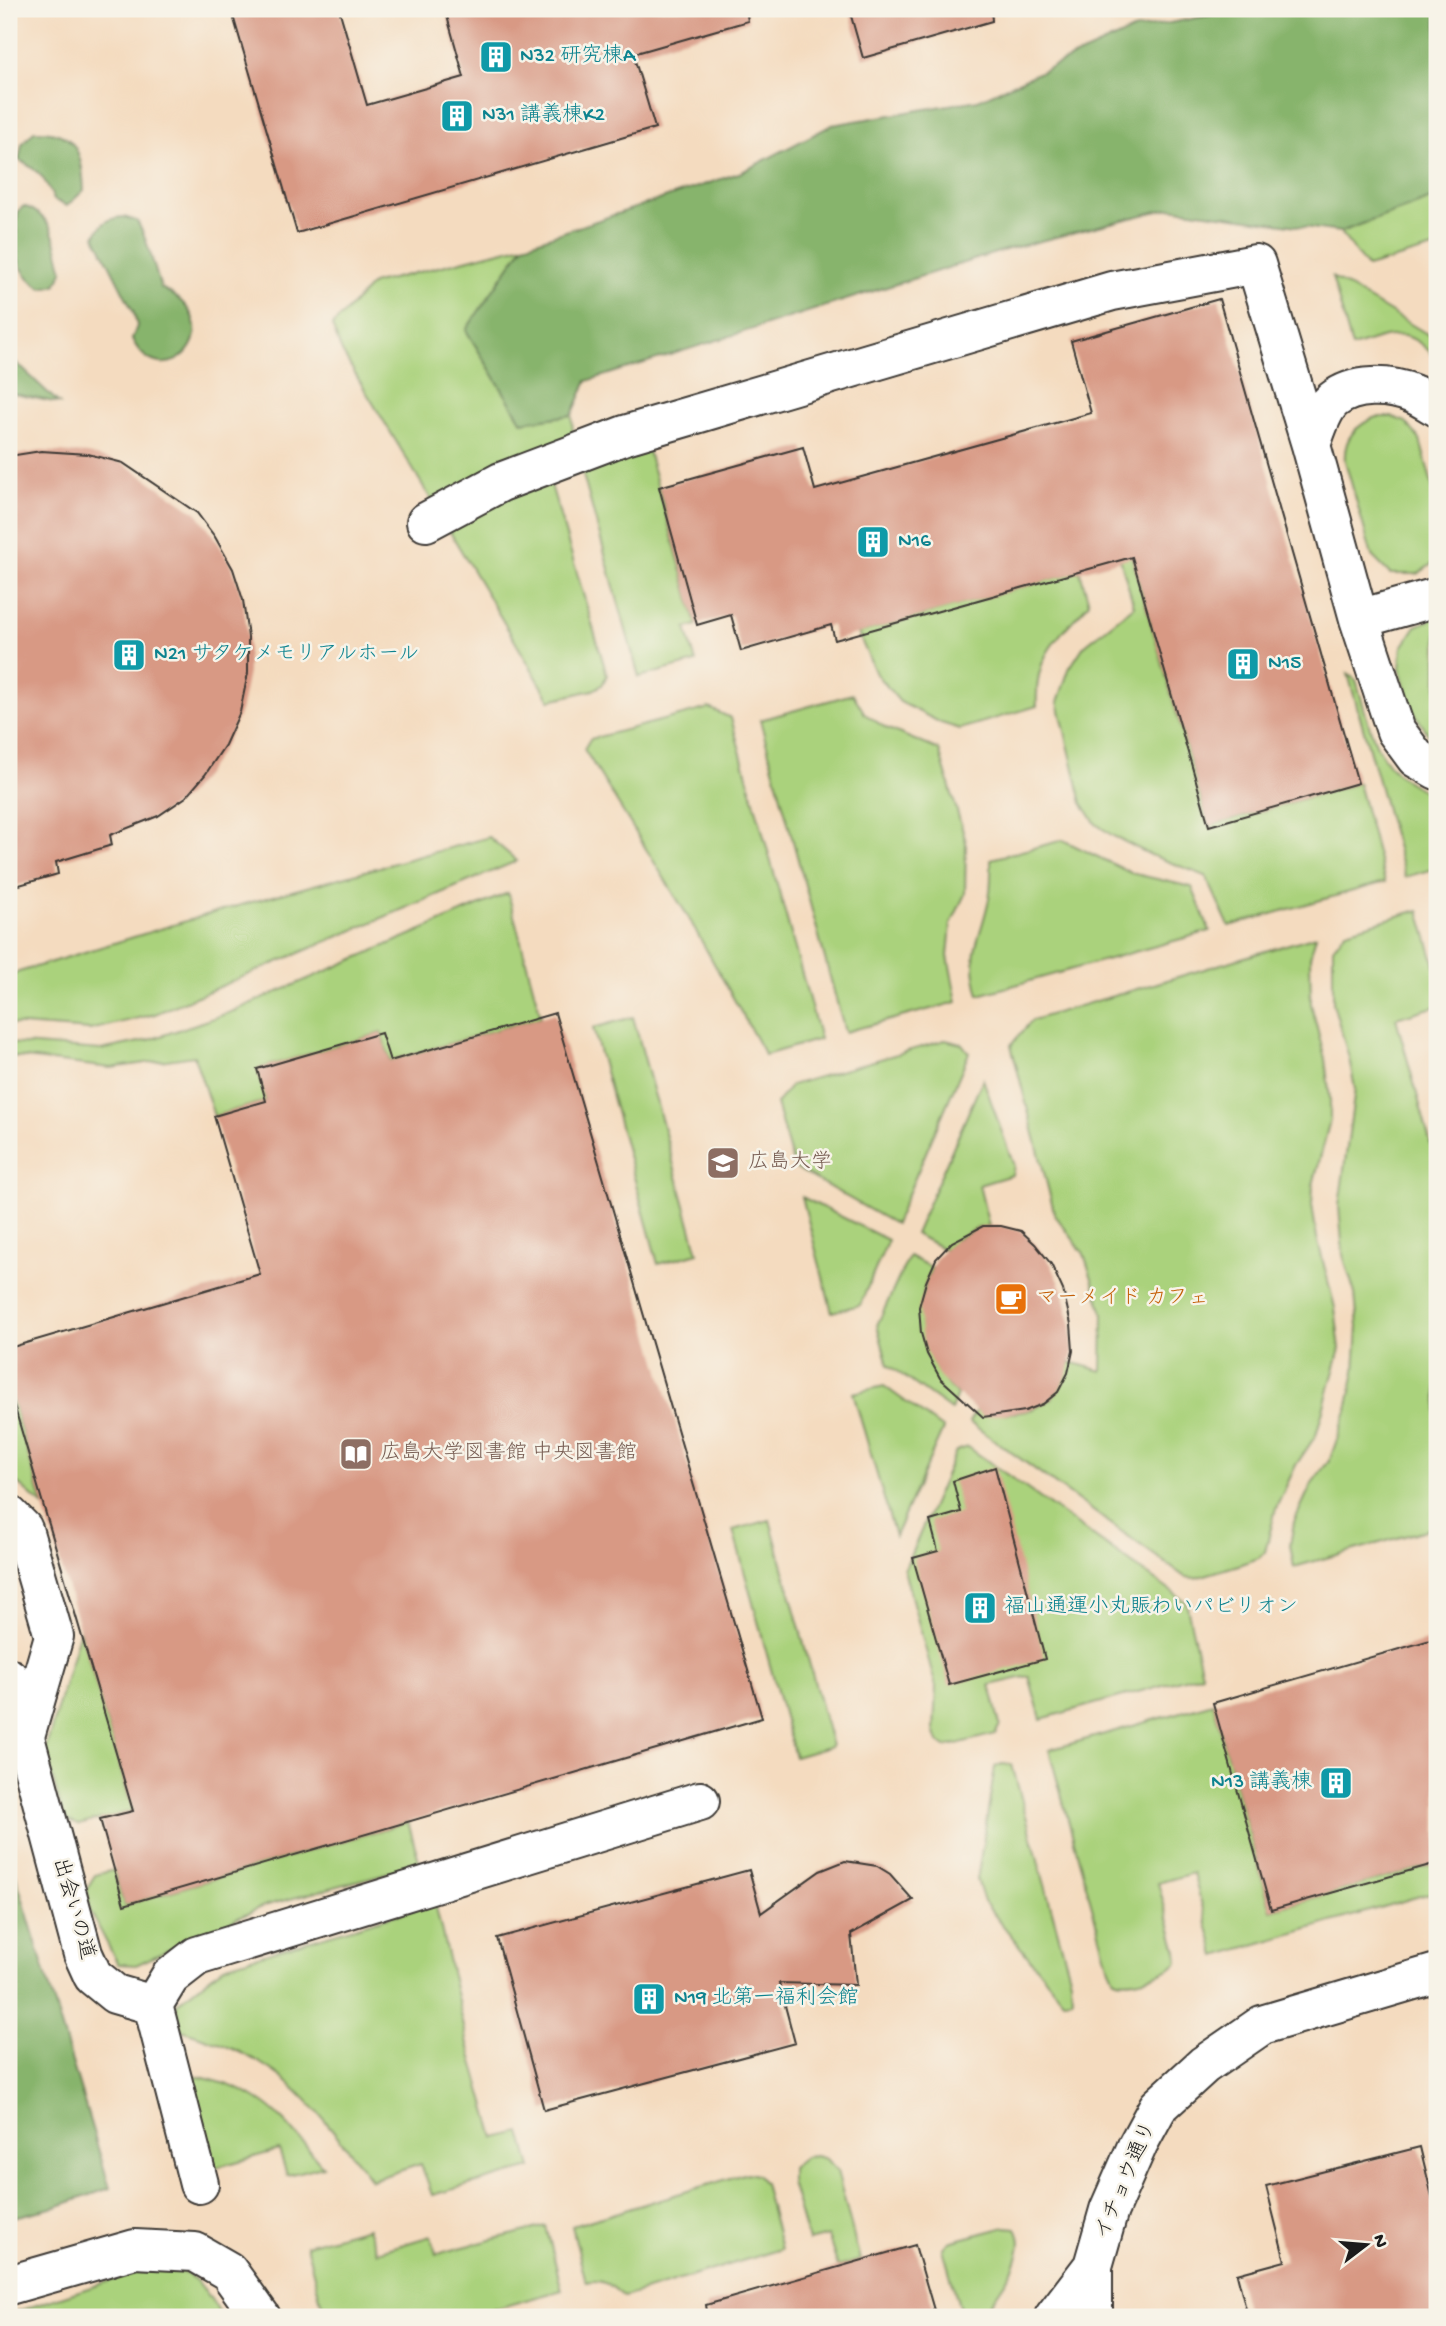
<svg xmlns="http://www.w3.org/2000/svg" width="1446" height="2326" viewBox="0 0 1446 2326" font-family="'Gochi Hand','Klee One',sans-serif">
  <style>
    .green { fill: #aad27c; stroke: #63774c; stroke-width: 2 }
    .forest { fill: #87b46c; stroke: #526844; stroke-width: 2 }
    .building { fill: #d89984 }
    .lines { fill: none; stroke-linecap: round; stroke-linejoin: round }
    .minor-casing { stroke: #3c3934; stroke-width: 42 }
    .minor { stroke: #fff; stroke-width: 38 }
    .labels { text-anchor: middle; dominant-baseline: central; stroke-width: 5; stroke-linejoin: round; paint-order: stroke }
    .culture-label { font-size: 21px; fill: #0d838f; stroke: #f7f3e8; text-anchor: start }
    .education-label { font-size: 21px; fill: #785e54; stroke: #f7f3e8; text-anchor: start }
    .food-label { font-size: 21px; fill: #c56008; stroke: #f7f3e8; text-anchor: start }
    .street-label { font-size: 21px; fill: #1c1c1c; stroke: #f7f3e8 }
  </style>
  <rect width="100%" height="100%" fill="#f7f3e8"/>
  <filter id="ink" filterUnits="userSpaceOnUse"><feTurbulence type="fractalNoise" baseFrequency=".0143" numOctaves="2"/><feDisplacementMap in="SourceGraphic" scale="14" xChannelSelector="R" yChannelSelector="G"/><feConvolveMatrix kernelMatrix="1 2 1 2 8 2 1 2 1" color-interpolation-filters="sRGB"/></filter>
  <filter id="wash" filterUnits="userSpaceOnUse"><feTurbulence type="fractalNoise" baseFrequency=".00686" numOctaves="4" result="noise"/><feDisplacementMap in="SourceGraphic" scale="28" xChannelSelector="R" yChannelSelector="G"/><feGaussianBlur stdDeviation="1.57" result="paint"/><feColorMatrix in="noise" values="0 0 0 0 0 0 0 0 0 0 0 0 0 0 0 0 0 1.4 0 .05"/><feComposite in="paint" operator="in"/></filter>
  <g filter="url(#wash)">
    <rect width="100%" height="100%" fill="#f4dbbf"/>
    <path class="green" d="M 1437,197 L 1437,247 L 1367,267 L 1340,232 Z
      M 524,245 L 466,330 L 522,422 L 572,415 L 573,439 L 434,504 L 342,352 L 332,326 L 372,284 Z
      M 1332,277 L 1437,340 L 1437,360 C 1408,324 1391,335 1352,347 Z
      M 1376,417 L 1392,417 L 1406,422 L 1420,440 L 1437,503 L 1437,560 L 1418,574 L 1390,574 L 1372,556 L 1345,461 C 1343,439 1356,425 1376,417 Z
      M 647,448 L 697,625 L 686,628 L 696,662 L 639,677 L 581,468 Z
      M 549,478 L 607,675 L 602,685 L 593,690 L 550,700 L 447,527 Z
      M 1115,498 L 1209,826 L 1358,783 L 1385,882 L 1229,926 L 1206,876 L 1151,855 L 1113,836 L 1096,824 L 1082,803 L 1058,702 L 1069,669 L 1084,646 L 1134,606 L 1103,501 Z
      M 1080,571 L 1089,603 C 1057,639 1034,654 1037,706 L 960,729 L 941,723 L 900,702 L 876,674 L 858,633 Z
      M 1437,617 L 1437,744 L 1433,742 L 1412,709 L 1400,668 L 1402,647 L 1416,626 Z
      M 1348,674 L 1356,680 C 1368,718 1372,758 1407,781 C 1418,788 1425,793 1437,794 L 1437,868 L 1405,877 Z
      M 853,694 L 865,714 L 886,728 L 939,750 L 966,842 L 965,894 L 951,924 L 948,956 L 957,1002 L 845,1032 L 760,720 Z
      M 709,708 L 731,718 L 820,1039 L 765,1055 L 687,915 L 584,749 L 590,739 Z
      M 489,837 L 517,861 L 155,1014 L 90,1030 L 9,1024 L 9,975 L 219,911 Z
      M 1063,840 L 1131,873 L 1192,887 L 1210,931 L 979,995 C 967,951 979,944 988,903 C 992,889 991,874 991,859 Z
      M 508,893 L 541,1017 L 390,1061 L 381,1033 L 258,1069 L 266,1101 L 214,1116 L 194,1056 L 111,1068 L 9,1056 L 9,1043 L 101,1050 L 149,1040 L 231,1012 Z
      M 1419,910 L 1437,972 L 1437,1006 L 1396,1018 L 1437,1167 L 1437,1527 L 1294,1567 L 1290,1545 L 1294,1522 L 1312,1483 L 1330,1459 L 1347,1411 L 1355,1371 L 1358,1327 L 1355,1294 L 1343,1255 L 1339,1206 L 1355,1089 L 1349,1058 L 1333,1003 L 1333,948 L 1346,931 Z
      M 1316,936 L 1310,957 L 1311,1004 L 1325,1059 L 1330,1099 L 1330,1120 L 1313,1185 L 1312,1205 L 1317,1238 L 1335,1308 L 1340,1349 L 1316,1435 L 1296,1465 L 1276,1508 L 1265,1552 L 1259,1558 L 1242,1564 L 1195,1578 L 1185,1577 L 969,1422 L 977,1409 C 1004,1417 1037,1415 1056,1393 C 1063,1385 1066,1372 1070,1362 L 1102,1371 L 1103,1313 L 1084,1254 L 1055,1215 L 1011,1045 L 1032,1020 Z
      M 633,1017 L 698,1253 L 658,1264 L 593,1028 Z
      M 945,1040 L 962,1044 L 969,1053 L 895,1224 L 794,1167 L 776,1104 L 791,1085 Z
      M 983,1079 L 1014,1166 L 1012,1175 L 979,1185 L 989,1226 C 975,1226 955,1240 945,1250 L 915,1234 Z
      M 802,1197 L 888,1240 L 860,1305 L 832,1312 Z
      M 909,1256 L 932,1268 C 910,1314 922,1360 957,1395 L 951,1410 L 888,1365 L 877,1325 Z
      M 884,1386 L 943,1429 L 895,1536 L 853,1393 Z
      M 9,1388 L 43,1506 L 9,1476 Z
      M 968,1447 L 1186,1602 L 1202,1674 L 1041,1719 L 1029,1676 L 990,1685 L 1000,1725 L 995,1734 L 945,1747 L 938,1742 L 934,1730 L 936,1687 L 904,1570 L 956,1451 Z
      M 770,1520 L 832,1746 L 795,1757 L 733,1530 Z
      M 80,1630 L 133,1811 L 78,1825 L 64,1819 L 45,1751 Z
      M 1213,1703 L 1271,1910 L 1437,1863 L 1437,1891 L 1216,1956 L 1193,1873 L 1158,1883 L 1177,1951 L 1178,1962 C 1167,1974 1128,1985 1114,1979 L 1109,1969 L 1049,1750 Z
      M 1002,1764 L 1012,1765 L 1071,1980 L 1072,1999 L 1063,2000 L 984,1902 L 977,1880 L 995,1767 Z
      M 408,1822 L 420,1864 L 264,1906 L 136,1965 L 118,1964 L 90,1911 L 87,1888 L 95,1875 L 114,1870 L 124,1905 Z
      M 435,1903 L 468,2044 L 495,2138 L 521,2132 L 531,2168 L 432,2195 L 421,2164 L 371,2180 C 344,2144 310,2097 274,2072 C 246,2052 214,2040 181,2030 L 176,2004 L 224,1966 Z
      M 189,2075 C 212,2079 237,2086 257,2099 C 283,2114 303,2144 323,2166 L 287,2175 L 279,2150 L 214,2168 Z
      M 816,2156 L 826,2159 L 837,2171 L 860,2260 L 838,2267 L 828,2236 L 808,2241 L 791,2182 L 791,2168 L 805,2157 Z
      M 747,2173 L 757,2175 L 764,2183 L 781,2249 L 624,2297 C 612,2286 603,2278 586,2282 L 572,2226 Z
      M 546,2226 L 562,2290 L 465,2317 L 325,2317 L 306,2245 L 368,2228 L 377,2252 L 431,2236 L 436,2254 Z
      M 1005,2227 L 1016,2228 C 1032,2254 995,2296 980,2317 L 962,2317 L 943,2249 L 949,2242 Z
      M 152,2267 C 192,2265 204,2287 222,2317 L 9,2317 L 9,2314 Z"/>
    <path class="forest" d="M 1243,9 L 1437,9 L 1437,197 L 1340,232 L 1170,208 L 1005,250 L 587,381 L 572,415 L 522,422 L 466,330 L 524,245 L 742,172 L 832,125 L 978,100 L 1133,30 Z
      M 34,131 C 77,129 82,154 84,190 L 67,206 L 54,200 C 45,178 40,171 19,160 L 22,144 Z
      M 24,206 C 56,218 54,241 63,271 L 56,285 L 42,288 C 10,270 16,242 18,211 Z
      M 124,217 L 137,221 C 149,242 153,265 161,288 C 239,326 163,402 132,339 L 137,326 L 134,313 L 95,236 C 102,222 109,218 124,217 Z
      M 9,356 L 59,403 L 9,393 Z
      M 9,1853 L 110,2188 L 56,2207 L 9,2218 Z"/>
    <g id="blocks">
      <path class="building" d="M 231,9 L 339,9 L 367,105 L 464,77 L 445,9 L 746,9 L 748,21 L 633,54 L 655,128 L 297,233 Z
        M 849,9 L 991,9 L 992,21 L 863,58 Z
        M 1219,299 L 1358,783 L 1209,826 L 1132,557 L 835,640 L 831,625 L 741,651 L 731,615 L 697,625 L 659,487 L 803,447 L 815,490 L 1091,413 L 1071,341 Z
        M 41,451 L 88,454 L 123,463 L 197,513 L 215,537 L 233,569 L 243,600 L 248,637 L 248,673 L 240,712 L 225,745 L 205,775 L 186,797 L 158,816 L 110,835 L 112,845 L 56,862 L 58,874 L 9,888 L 9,456 Z
        M 555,1013 L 762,1718 L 124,1905 L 100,1819 L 133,1811 L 9,1388 L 9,1348 L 260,1274 L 214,1116 L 266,1101 L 257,1069 L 381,1033 L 390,1061 Z
        M 983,1226 L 1001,1226 L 1021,1231 L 1035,1244 L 1051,1264 L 1063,1290 L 1071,1324 L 1073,1351 L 1068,1373 L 1058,1392 L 1043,1404 L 1025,1411 L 983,1417 L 940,1378 L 927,1354 L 921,1333 L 919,1307 L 926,1282 L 936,1259 L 952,1242 Z
        M 995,1467 L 1045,1659 L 949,1685 L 913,1558 L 938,1551 L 930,1521 L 961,1512 L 953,1481 Z
        M 1437,1638 L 1437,1863 L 1271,1910 L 1213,1703 Z
        M 845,1861 L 877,1866 L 890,1874 L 913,1900 L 851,1934 L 856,1985 L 779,1983 L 795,2043 L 544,2110 L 497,1938 L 749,1870 L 761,1913 L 820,1871 Z
        M 1420,2147 L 1437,2217 L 1437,2317 L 1248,2317 L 1237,2274 L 1285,2261 L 1266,2186 Z
        M 915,2245 L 936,2317 L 708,2317 L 706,2305 Z"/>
    </g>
  </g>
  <g filter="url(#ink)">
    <use href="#blocks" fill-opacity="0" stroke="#3c3934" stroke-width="2"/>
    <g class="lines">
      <defs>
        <path id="minor" d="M 1437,407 C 1429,403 1421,397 1413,394 C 1389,384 1354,383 1333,400 C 1322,410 1316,431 1311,445 L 1359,619 L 1396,731 L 1416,758 L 1437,770
          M 426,522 L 501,482 L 625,435 L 1112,291 L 1256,264 L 1311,445
          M 1359,619 L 1437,597
          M 9,1515 L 23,1529 L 54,1636 L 25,1736
          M 9,1678 L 83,1954 L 93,1976 L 115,1994 L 153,2005 L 199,2184
          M 153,2005 L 170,1977 L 197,1956 L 700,1801
          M 9,2285 L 135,2249 L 195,2252 L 228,2271 L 261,2317
          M 1054,2317 L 1093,2266
          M 1093,2317 L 1093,2266 L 1109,2210 L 1138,2144 L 1158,2107 L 1204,2065 L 1262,2025 L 1437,1973"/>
      </defs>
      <use href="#minor" class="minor-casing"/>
      <use href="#minor" class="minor"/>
    </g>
  </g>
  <defs>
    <symbol id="building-square" viewBox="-11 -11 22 22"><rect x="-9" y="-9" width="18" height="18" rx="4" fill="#0f9aa8" stroke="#f7f3e8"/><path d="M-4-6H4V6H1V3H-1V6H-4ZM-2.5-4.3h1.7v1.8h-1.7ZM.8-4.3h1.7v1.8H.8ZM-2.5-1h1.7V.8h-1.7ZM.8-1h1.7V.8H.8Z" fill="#fff"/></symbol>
    <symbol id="university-square" viewBox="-11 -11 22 22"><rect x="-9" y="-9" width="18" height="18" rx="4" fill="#8d6e63" stroke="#f7f3e8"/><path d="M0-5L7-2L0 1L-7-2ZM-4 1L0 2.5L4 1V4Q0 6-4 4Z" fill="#fff"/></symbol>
    <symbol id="cafe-square" viewBox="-11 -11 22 22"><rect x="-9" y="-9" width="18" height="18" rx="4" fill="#e8710a" stroke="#f7f3e8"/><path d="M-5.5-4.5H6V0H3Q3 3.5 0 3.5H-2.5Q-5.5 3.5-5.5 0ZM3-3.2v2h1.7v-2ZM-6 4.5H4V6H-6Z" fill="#fff"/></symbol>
    <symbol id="library-square" viewBox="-11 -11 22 22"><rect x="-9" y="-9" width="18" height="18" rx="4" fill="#8d6e63" stroke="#f7f3e8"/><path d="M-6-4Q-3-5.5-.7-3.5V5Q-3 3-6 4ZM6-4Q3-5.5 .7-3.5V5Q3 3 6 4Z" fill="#fff"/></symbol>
  </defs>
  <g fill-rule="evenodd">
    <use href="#building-square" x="477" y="38" width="38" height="38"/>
    <use href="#building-square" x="438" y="97" width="38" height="38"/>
    <use href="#building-square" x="854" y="523" width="38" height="38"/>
    <use href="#building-square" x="110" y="636" width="38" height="38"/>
    <use href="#building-square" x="1224" y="645" width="38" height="38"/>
    <use href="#university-square" x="704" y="1144" width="38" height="38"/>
    <use href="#cafe-square" x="992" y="1280" width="38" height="38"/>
    <use href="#library-square" x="337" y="1435" width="38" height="38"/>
    <use href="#building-square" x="961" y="1589" width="38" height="38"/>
    <use href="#building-square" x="1317" y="1764" width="38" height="38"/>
    <use href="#building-square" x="630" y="1980" width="38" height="38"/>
  </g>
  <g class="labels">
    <g class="culture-label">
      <text x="520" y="57">N32 研究棟A</text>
      <text x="482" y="116">N31 講義棟K2</text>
      <text x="898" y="542">N16</text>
      <text x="154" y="655">N21 サタケメモリアルホール</text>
      <text x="1268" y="664">N15</text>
      <text x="1004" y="1608">福山通運小丸賑わいパビリオン</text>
      <text x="1312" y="1783" text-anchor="end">N13 講義棟</text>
      <text x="674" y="1999">N19 北第一福利会館</text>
    </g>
    <g class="education-label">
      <text x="748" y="1163">広島大学</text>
      <text x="380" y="1454">広島大学図書館 中央図書館</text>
    </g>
    <g class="food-label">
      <text x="1036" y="1299">マーメイド カフェ</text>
    </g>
    <g class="street-label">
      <text transform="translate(72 1909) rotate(74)">出会いの道</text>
      <text transform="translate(1127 2181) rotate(-67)">イチョウ通り</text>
    </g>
  </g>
  <rect width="1446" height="2326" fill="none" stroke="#f7f3e8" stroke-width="35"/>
  <g transform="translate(1366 2245) rotate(74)" stroke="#f7f3e8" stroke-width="5" paint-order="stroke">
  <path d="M0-5L12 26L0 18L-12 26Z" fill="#1c1c1c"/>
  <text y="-10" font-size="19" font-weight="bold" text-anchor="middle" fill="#1c1c1c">N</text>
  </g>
</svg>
